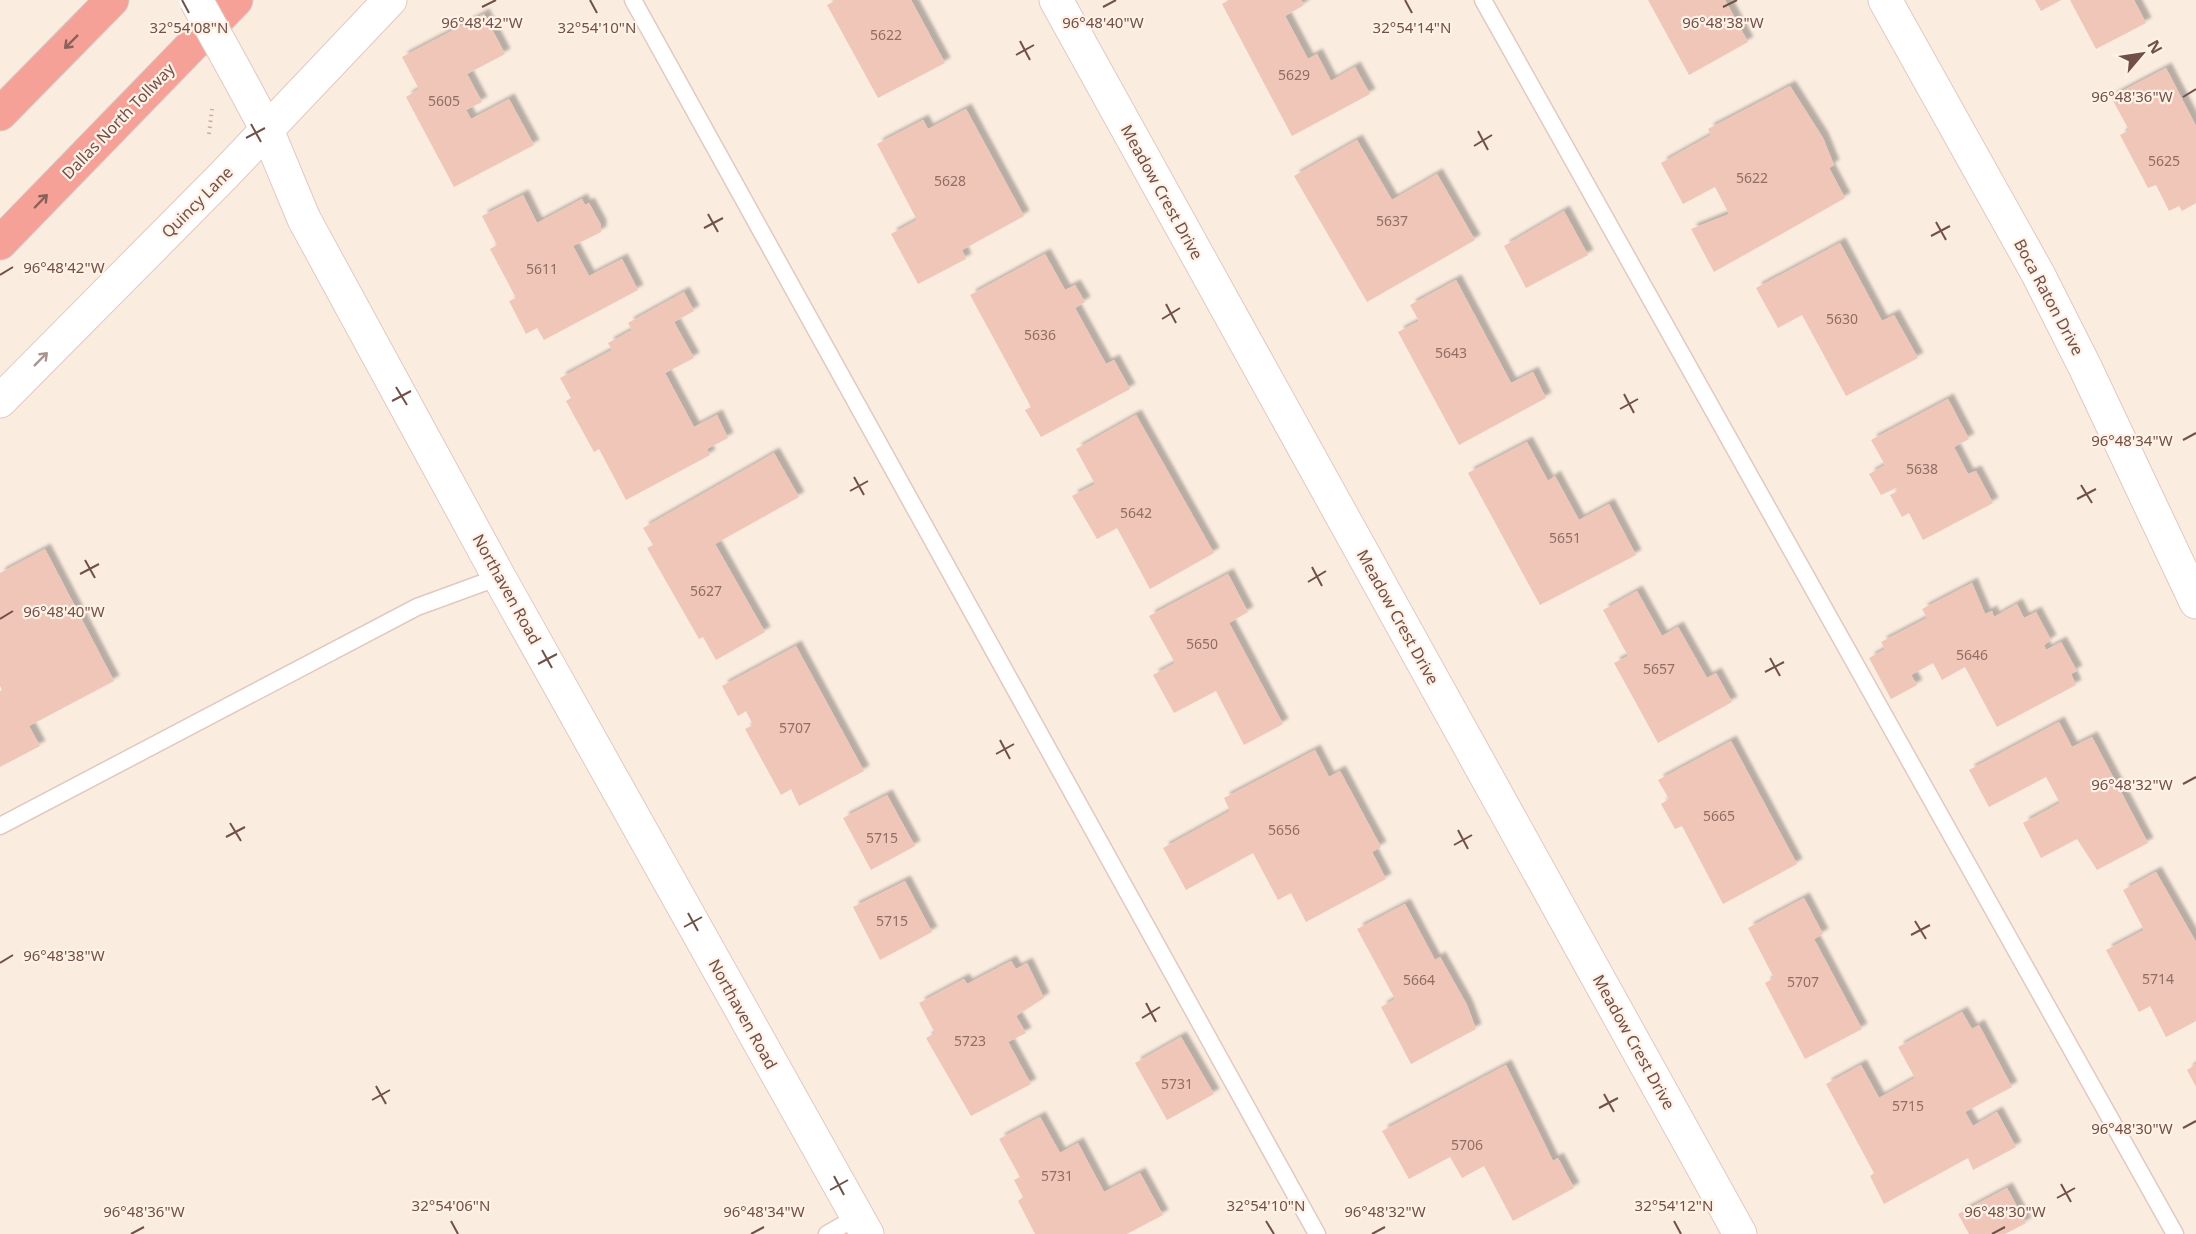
<svg xmlns="http://www.w3.org/2000/svg" width="2196" height="1234" viewBox="0 0 2196 1234" font-family="'Noto Sans',sans-serif">
  <style>
    .building { fill: #f0c6b8; filter: url(#shadow) }
    .lines { fill: none; stroke-linecap: round; stroke-linejoin: round }
    .service-casing { stroke: #e1c9c0; stroke-width: 19 }
    .minor-casing { stroke: #e1c9c0; stroke-width: 35 }
    .tertiary-casing { stroke: #e1c9c0; stroke-width: 35 }
    .motorway-casing { stroke: #d7cecc; stroke-width: 35 }
    .path { stroke: #d4a99c; stroke-width: 4; stroke-dasharray: 1.5 4.5; stroke-linecap: butt }
    .service { stroke: #fff; stroke-width: 16 }
    .minor { stroke: #fff; stroke-width: 33 }
    .tertiary { stroke: #fff; stroke-width: 33 }
    .motorway { stroke: #f5a198; stroke-width: 33 }
    .tertiary-bridge-casing { stroke: #e1c9c0; stroke-width: 35; stroke-linecap: butt }
    .tertiary-bridge { stroke: #fff; stroke-width: 33 }
    .oneway { stroke: #8b6058 }
    .oneway2 { stroke: #aa9691 }
    .ticks { fill: none; stroke: #715048; stroke-width: 2 }
    .labels { text-anchor: middle; dominant-baseline: central; stroke-width: 4.5; stroke-linejoin: round; paint-order: stroke }
    .number-label { font-size: 14px; fill: #916e64 }
    .street-label { font-size: 16px; fill: #715048; stroke: #fff1e6 }
    .ticks-label { font-size: 15px; text-anchor: middle; fill: #715048; stroke: #fff1e6; stroke-width: 4.5; stroke-linejoin: round; paint-order: stroke }
  </style>
  <defs>
    <filter id="shadow"><feDropShadow dx="5.5" dy="-5.5" stdDeviation="1.5" flood-color="#0004"/></filter>
  </defs>
  <rect width="100%" height="100%" fill="#fbece0"/>
  <path class="building" d="M 836,0 L 911,0 L 945,63 L 878,98 L 827,5 Z
    M 1229,0 L 1301,0 L 1304,5 L 1285,16 L 1308,59 L 1317,54 L 1331,81 L 1355,67 L 1370,94 L 1292,136 L 1222,4 Z
    M 1648,0 L 1725,0 L 1748,42 L 1689,75 Z
    M 2035,0 L 2061,0 L 2041,11 Z
    M 2070,0 L 2134,0 L 2146,23 L 2096,49 Z
    M 484,14 L 505,54 L 467,74 L 482,102 L 466,110 L 471,119 L 509,99 L 534,145 L 454,187 L 406,97 L 419,89 L 402,57 Z
    M 2166,68 L 2196,126 L 2196,203 L 2182,211 L 2179,206 L 2169,211 L 2156,185 L 2148,188 L 2120,135 L 2129,130 L 2111,97 Z
    M 1790,86 L 1823,138 L 1834,165 L 1829,168 L 1845,198 L 1714,272 L 1691,229 L 1729,214 L 1715,187 L 1683,204 L 1661,163 L 1711,135 L 1708,129 Z
    M 966,109 L 1024,216 L 962,250 L 966,259 L 918,284 L 891,234 L 917,220 L 877,144 L 923,120 L 928,129 Z
    M 1357,140 L 1392,200 L 1437,174 L 1475,240 L 1367,302 L 1294,176 Z
    M 523,195 L 537,223 L 582,199 L 585,205 L 589,203 L 601,225 L 601,232 L 573,246 L 589,276 L 622,259 L 638,290 L 544,340 L 537,328 L 526,334 L 509,301 L 516,298 L 490,249 L 497,245 L 482,216 Z
    M 1564,211 L 1588,255 L 1526,288 L 1504,246 Z
    M 1840,243 L 1882,321 L 1894,315 L 1918,358 L 1846,396 L 1802,315 L 1778,328 L 1756,288 Z
    M 1045,254 L 1065,290 L 1075,285 L 1085,302 L 1075,308 L 1106,364 L 1114,360 L 1130,389 L 1041,437 L 1025,410 L 1031,407 L 970,295 Z
    M 1456,280 L 1511,383 L 1533,372 L 1546,398 L 1459,445 L 1398,332 L 1419,321 L 1410,305 Z
    M 684,292 L 694,311 L 674,322 L 694,358 L 665,373 L 694,427 L 717,415 L 728,438 L 707,449 L 710,455 L 626,500 L 599,449 L 594,452 L 566,401 L 571,398 L 560,378 L 612,350 L 608,343 L 632,330 L 628,323 Z
    M 1948,399 L 1969,439 L 1954,447 L 1968,474 L 1976,471 L 1993,503 L 1923,540 L 1909,513 L 1902,517 L 1890,495 L 1898,491 L 1896,488 L 1881,495 L 1869,474 L 1885,465 L 1871,440 Z
    M 1136,415 L 1214,553 L 1150,589 L 1117,528 L 1097,539 L 1072,496 L 1095,484 L 1076,449 Z
    M 1527,442 L 1548,481 L 1555,476 L 1579,520 L 1609,504 L 1636,555 L 1540,605 L 1468,473 Z
    M 774,453 L 799,497 L 715,544 L 765,632 L 716,660 L 703,637 L 699,639 L 647,548 L 653,545 L 643,528 Z
    M 45,549 L 114,681 L 29,726 L 40,746 L 0,767 L 0,691 L 2,690 L 0,686 L 0,573 Z
    M 1228,574 L 1248,612 L 1229,623 L 1283,724 L 1244,745 L 1216,691 L 1174,713 L 1153,675 L 1175,663 L 1149,616 Z
    M 1972,583 L 1985,614 L 1992,611 L 1994,617 L 2017,604 L 2024,618 L 2036,612 L 2051,640 L 2044,645 L 2046,650 L 2061,642 L 2077,671 L 2071,674 L 2076,685 L 1997,727 L 1965,667 L 1942,680 L 1933,663 L 1911,675 L 1917,685 L 1891,699 L 1869,658 L 1885,649 L 1881,642 L 1927,618 L 1922,609 Z
    M 1637,591 L 1662,636 L 1678,627 L 1707,678 L 1716,673 L 1732,702 L 1658,743 L 1614,663 L 1628,656 L 1603,610 Z
    M 796,646 L 864,771 L 799,806 L 791,789 L 781,795 L 745,729 L 753,725 L 746,711 L 738,716 L 722,686 Z
    M 2059,722 L 2072,747 L 2092,737 L 2148,843 L 2097,870 L 2077,839 L 2041,858 L 2023,823 L 2060,803 L 2046,777 L 1989,807 L 1969,770 Z
    M 1731,741 L 1797,864 L 1723,904 L 1682,826 L 1675,829 L 1661,804 L 1669,799 L 1658,780 Z
    M 1315,750 L 1329,777 L 1340,771 L 1381,847 L 1372,852 L 1386,879 L 1306,922 L 1291,893 L 1278,900 L 1253,853 L 1186,890 L 1163,848 L 1230,811 L 1224,798 Z
    M 887,795 L 915,846 L 871,870 L 843,818 Z
    M 2156,872 L 2196,942 L 2196,1021 L 2166,1037 L 2150,1006 L 2139,1012 L 2106,950 L 2144,930 L 2123,890 Z
    M 905,881 L 932,932 L 880,960 L 853,907 Z
    M 1804,898 L 1823,934 L 1814,939 L 1862,1029 L 1805,1059 L 1765,983 L 1774,978 L 1748,928 Z
    M 1405,904 L 1435,960 L 1440,957 L 1467,1005 L 1476,1029 L 1411,1064 L 1381,1007 L 1395,999 L 1357,929 Z
    M 1011,961 L 1016,969 L 1027,963 L 1044,998 L 1016,1016 L 1026,1033 L 1008,1042 L 1031,1084 L 971,1116 L 926,1038 L 935,1033 L 919,1003 L 964,979 L 967,984 Z
    M 1962,1012 L 1972,1029 L 1979,1025 L 2012,1087 L 1965,1112 L 1973,1126 L 1997,1112 L 2016,1147 L 1973,1170 L 1968,1158 L 1884,1204 L 1870,1176 L 1874,1173 L 1826,1084 L 1861,1065 L 1879,1098 L 1915,1078 L 1898,1047 Z
    M 1181,1037 L 1214,1094 L 1167,1120 L 1135,1063 Z
    M 2196,1064 L 2196,1087 L 2187,1070 Z
    M 1506,1065 L 1553,1161 L 1558,1158 L 1574,1188 L 1513,1221 L 1484,1166 L 1462,1178 L 1450,1157 L 1409,1179 L 1382,1131 Z
    M 1040,1117 L 1060,1153 L 1078,1143 L 1104,1192 L 1140,1173 L 1163,1215 L 1127,1234 L 1035,1234 L 1018,1201 L 1023,1197 L 1014,1180 L 1020,1177 L 999,1139 Z
    M 2007,1188 L 2026,1223 L 2005,1234 L 1969,1234 L 1958,1214 Z"/>
  <g class="lines">
    <defs>
      <path id="service" d="M 633,0 L 1317,1234
        M 1483,0 L 2175,1234
        M 0,826 L 417,607 L 499,577
        M 827,1234 L 857,1217"/>
      <path id="minor" d="M 1056,0 L 1740,1234
        M 1885,0 L 2038,274 L 2085,367 L 2196,602"/>
      <path id="tertiary" d="M 238,76 L 267,130 L 304,219 L 499,577 L 867,1234
        M 0,401 L 224,175 L 390,0"/>
      <path id="motorway" d="M 0,114 L 112,0
        M 0,243 L 236,0"/>
    </defs>
    <use href="#service" class="service-casing"/>
    <use href="#minor" class="minor-casing"/>
    <use href="#tertiary" class="tertiary-casing"/>
    <use href="#motorway" class="motorway-casing"/>
    <path class="path" d="M 209,134 L 212,109"/>
    <use href="#service" class="service"/>
    <use href="#minor" class="minor"/>
    <use href="#tertiary" class="tertiary"/>
    <use href="#motorway" class="motorway"/>
    <defs>
      <path id="tertiary-bridge" d="M 196,0 L 238,76"/>
    </defs>
    <use href="#tertiary-bridge" class="tertiary-bridge-casing"/>
    <use href="#tertiary-bridge" class="tertiary-bridge"/>
  </g>
  <defs><path id="oneway-shaft" d="M-6 0H5M1.5-3L5.5 0L1.5 3" fill="none" stroke-width="1.6" stroke-linecap="round" stroke-linejoin="round" transform="scale(1.5)"/></defs>
  <g class="oneway">
    <use href="#oneway-shaft" transform="translate(71 42) rotate(135)"/>
    <use href="#oneway-shaft" transform="translate(41 201) rotate(-46)"/>
  </g>
  <use class="oneway2" href="#oneway-shaft" transform="translate(41 359) rotate(-45)"/>
  <path class="ticks" d="M 182,0 L 189,13M 590,0 L 597,13M 1405,0 L 1412,13M 482,7 L 496,0M 1103,7 L 1116,0M 1723,7 L 1737,0M 1020,41 L 1030,60M 1016,55 L 1034,45M 2183,97 L 2196,89M 251,124 L 261,142M 1478,131 L 1488,150M 246,138 L 265,128M 1474,146 L 1492,135M 708,214 L 718,232M 1936,222 L 1946,240M 704,228 L 723,218M 1931,236 L 1950,226M 0,275 L 13,267M 1166,304 L 1176,323M 1162,319 L 1180,308M 396,387 L 407,405M 1624,394 L 1634,413M 392,401 L 411,391M 1620,409 L 1638,399M 2183,440 L 2196,433M 854,477 L 864,495M 2081,485 L 2092,503M 850,491 L 868,481M 2077,499 L 2096,489M 85,560 L 95,578M 1312,567 L 1322,586M 80,574 L 99,564M 1308,582 L 1326,571M 0,619 L 13,611M 542,650 L 552,668M 1770,658 L 1780,676M 538,664 L 557,654M 1765,672 L 1784,662M 1000,740 L 1010,759M 996,754 L 1014,744M 2183,784 L 2196,777M 230,823 L 241,841M 1458,830 L 1468,849M 226,837 L 245,827M 1454,845 L 1472,835M 688,913 L 698,931M 1915,921 L 1926,939M 684,927 L 702,917M 1911,935 L 1930,925M 0,963 L 13,955M 1146,1003 L 1156,1022M 1142,1018 L 1160,1007M 376,1086 L 386,1104M 1604,1094 L 1614,1112M 372,1100 L 390,1090M 1599,1108 L 1618,1098M 2183,1128 L 2196,1121M 834,1176 L 844,1195M 2061,1184 L 2071,1202M 830,1190 L 848,1180M 2057,1198 L 2075,1188M 451,1221 L 458,1234M 1266,1221 L 1274,1234M 1674,1221 L 1681,1234M 131,1234 L 144,1227M 751,1234 L 764,1227M 1372,1234 L 1385,1227M 1992,1234 L 2005,1227"/>
  <g class="labels">
    <g class="number-label">
      <text x="886" y="34">5622</text>
      <text x="1294" y="74">5629</text>
      <text x="444" y="100">5605</text>
      <text x="2164" y="160">5625</text>
      <text x="1752" y="177">5622</text>
      <text x="950" y="180">5628</text>
      <text x="1392" y="220">5637</text>
      <text x="542" y="268">5611</text>
      <text x="1842" y="318">5630</text>
      <text x="1040" y="334">5636</text>
      <text x="1451" y="352">5643</text>
      <text x="1922" y="468">5638</text>
      <text x="1136" y="512">5642</text>
      <text x="1565" y="537">5651</text>
      <text x="706" y="590">5627</text>
      <text x="1202" y="643">5650</text>
      <text x="1972" y="654">5646</text>
      <text x="1659" y="668">5657</text>
      <text x="795" y="727">5707</text>
      <text x="1719" y="815">5665</text>
      <text x="1284" y="829">5656</text>
      <text x="882" y="837">5715</text>
      <text x="892" y="920">5715</text>
      <text x="2158" y="978">5714</text>
      <text x="1419" y="979">5664</text>
      <text x="1803" y="981">5707</text>
      <text x="970" y="1040">5723</text>
      <text x="1177" y="1083">5731</text>
      <text x="1908" y="1105">5715</text>
      <text x="1467" y="1144">5706</text>
      <text x="1057" y="1175">5731</text>
    </g>
    <g class="street-label">
      <text transform="translate(118 121) rotate(-46)">Dallas North Tollway</text>
      <text transform="translate(1162 192) rotate(61)">Meadow Crest Drive</text>
      <text transform="translate(197 202) rotate(-45)">Quincy Lane</text>
      <text transform="translate(2049 297) rotate(62)">Boca Raton Drive</text>
      <text transform="translate(507 589) rotate(61)">Northaven Road</text>
      <text transform="translate(1398 617) rotate(61)">Meadow Crest Drive</text>
      <text transform="translate(743 1014) rotate(61)">Northaven Road</text>
      <text transform="translate(1634 1042) rotate(61)">Meadow Crest Drive</text>
    </g>
  </g>
  <g class="ticks-label">
    <text x="482" y="28">96°48'42"W</text>
    <text x="1103" y="28">96°48'40"W</text>
    <text x="1723" y="28">96°48'38"W</text>
    <text x="189" y="33">32°54'08"N</text>
    <text x="597" y="33">32°54'10"N</text>
    <text x="1412" y="33">32°54'14"N</text>
    <text x="2132" y="102">96°48'36"W</text>
    <text x="64" y="273">96°48'42"W</text>
    <text x="2132" y="446">96°48'34"W</text>
    <text x="64" y="617">96°48'40"W</text>
    <text x="2132" y="790">96°48'32"W</text>
    <text x="64" y="961">96°48'38"W</text>
    <text x="2132" y="1134">96°48'30"W</text>
    <text x="451" y="1211">32°54'06"N</text>
    <text x="1266" y="1211">32°54'10"N</text>
    <text x="1674" y="1211">32°54'12"N</text>
    <text x="144" y="1217">96°48'36"W</text>
    <text x="764" y="1217">96°48'34"W</text>
    <text x="1385" y="1217">96°48'32"W</text>
    <text x="2005" y="1217">96°48'30"W</text>
  </g>
  <g transform="translate(2142 54) rotate(61)" stroke="#fff1e6" stroke-width="4.5" paint-order="stroke">
  <path d="M0-4.5L10 22L0 15L-10 22Z" fill="#715048"/>
  <text y="-9" font-size="16" font-weight="bold" text-anchor="middle" fill="#715048">N</text>
  </g>
</svg>
